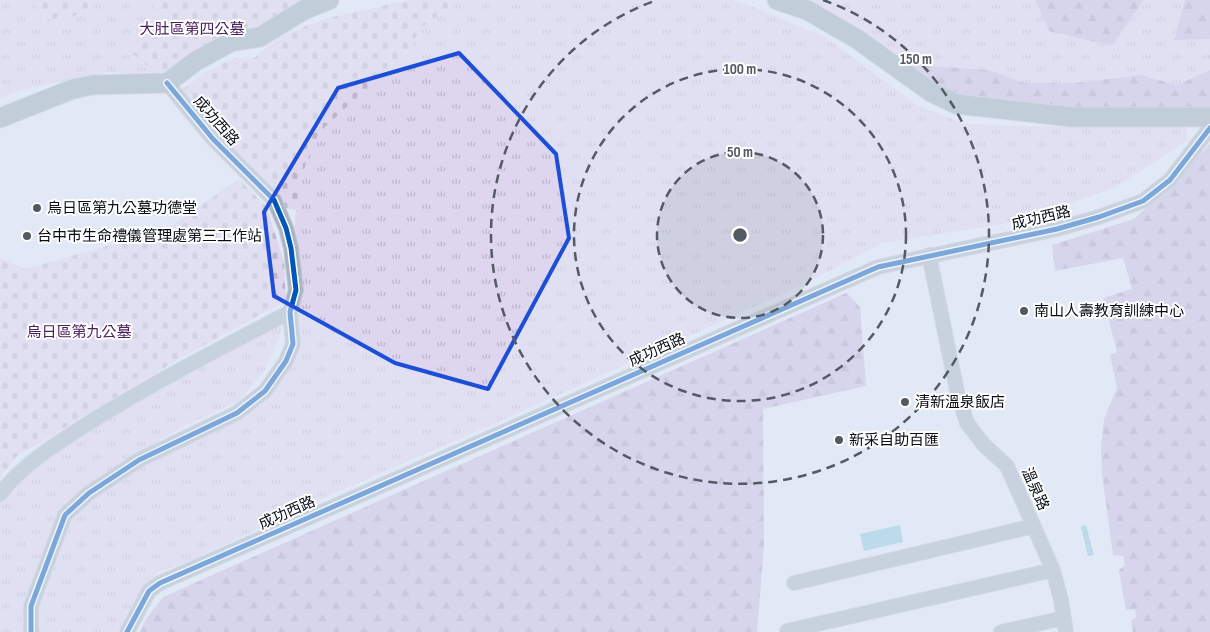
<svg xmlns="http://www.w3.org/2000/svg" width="1210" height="632" viewBox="0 0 1210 632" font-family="'Sofia Sans Condensed','Noto Sans TC',sans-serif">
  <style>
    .grass { fill: url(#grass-tufts) }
    .forest { fill: url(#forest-firs) }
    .cemetery { fill: url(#cemetery-stones) }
    .water { fill: #8fc7d9 }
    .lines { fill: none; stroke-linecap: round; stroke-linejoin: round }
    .street-casing { stroke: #c1c7d0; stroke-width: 16 }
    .secondary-casing { stroke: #c1c7d0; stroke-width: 21 }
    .street { stroke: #a8b5c0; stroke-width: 14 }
    .secondary { stroke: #9babb8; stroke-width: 19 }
    .cycleway-casing { stroke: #fff; stroke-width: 8 }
    .cycleway { stroke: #0057b8; stroke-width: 5 }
    .marked { fill: none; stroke: #1d4ed8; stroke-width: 4; stroke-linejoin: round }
    .ring { fill: none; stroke: #545a64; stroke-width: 2.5; stroke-dasharray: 9 6 }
    .poi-dot { fill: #545a64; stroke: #fff; stroke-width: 2 }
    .labels { text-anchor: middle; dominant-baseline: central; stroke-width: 4; stroke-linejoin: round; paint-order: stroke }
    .park-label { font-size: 15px; fill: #4a205f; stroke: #fff }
    .street-label { font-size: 15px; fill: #080d16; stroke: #fff }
    .poi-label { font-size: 15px; fill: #080d16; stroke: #fff; text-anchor: start }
    .centre { fill: #545a64; stroke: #fff; stroke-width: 2.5 }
    .ring-label { font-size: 15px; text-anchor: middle; font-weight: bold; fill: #545a64; stroke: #fff; stroke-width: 4; stroke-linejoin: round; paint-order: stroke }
  </style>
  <defs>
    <pattern id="grass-tufts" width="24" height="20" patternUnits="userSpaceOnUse" patternTransform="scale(1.25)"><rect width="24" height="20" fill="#ded5ee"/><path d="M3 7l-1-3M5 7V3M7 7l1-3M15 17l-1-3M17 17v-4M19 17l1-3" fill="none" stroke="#bdb6cb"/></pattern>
    <pattern id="forest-firs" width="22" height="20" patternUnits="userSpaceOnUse" patternTransform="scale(1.25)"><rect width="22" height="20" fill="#cabcde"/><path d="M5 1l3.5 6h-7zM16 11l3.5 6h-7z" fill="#aca0be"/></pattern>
    <pattern id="cemetery-stones" width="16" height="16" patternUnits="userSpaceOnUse" patternTransform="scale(1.25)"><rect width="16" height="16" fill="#ded5ee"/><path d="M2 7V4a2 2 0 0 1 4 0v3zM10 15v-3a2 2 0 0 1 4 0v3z" fill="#bdb6cb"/></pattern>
  </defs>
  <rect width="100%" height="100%" fill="#e2e9f6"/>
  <path class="grass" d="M 0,0 L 30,0 L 56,26 L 103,0 L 148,0 L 167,18 L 160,76 L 108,72 L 21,90 L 0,98 Z
    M 461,0 L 732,0 L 749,5 L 825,37 L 917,105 L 964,124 L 1072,127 L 1124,117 L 1187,125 L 1187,141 L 1114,188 L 1015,222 L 883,243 L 800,286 L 496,423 L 312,503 L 193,560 L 158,572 L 128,612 L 119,632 L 35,632 L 35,615 L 68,522 L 93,497 L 154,458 L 251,409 L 286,356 L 296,210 L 301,183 L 308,155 L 320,132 L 391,66 L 409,51 L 416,36 L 422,27 Z
    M 775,0 L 1035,0 L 1049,31 L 1112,46 L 1144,0 L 1185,0 L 1174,39 L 1210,39 L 1210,70 L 1177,85 L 1141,75 L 1075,83 L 1024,83 L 990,70 L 884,63 Z
    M 281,318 L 282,328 L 275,349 L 263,373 L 239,401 L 182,427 L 88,485 L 60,513 L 42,554 L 26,598 L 24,632 L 0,632 L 0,493 L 25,459 Z"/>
  <path class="forest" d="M 1035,0 L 1144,0 L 1112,46 L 1049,31 Z
    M 1185,0 L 1210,0 L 1210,39 L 1174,40 Z
    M 884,63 L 990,70 L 1024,83 L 1075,83 L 1141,75 L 1177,85 L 1210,70 L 1210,109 L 1137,107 L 1009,113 L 939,102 Z
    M 1210,144 L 1210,632 L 1133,632 L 1131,620 L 1136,617 L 1135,609 L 1126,610 L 1119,570 L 1125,565 L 1123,556 L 1113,555 L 1102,474 L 1101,446 L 1104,419 L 1117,388 L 1110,355 L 1117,352 L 1103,298 L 1132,289 L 1123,258 L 1055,271 L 1052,245 L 1134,219 L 1169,187 Z
    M 846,293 L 860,307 L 866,386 L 763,409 L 764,546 L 757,632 L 140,632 L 146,619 L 163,597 Z"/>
  <path class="cemetery" d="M 30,0 L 103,0 L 56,26 Z
    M 148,0 L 337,0 L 160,76 L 129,51 L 166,18 Z
    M 409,0 L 461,0 L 422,27 L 416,36 L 409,51 L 391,66 L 320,132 L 308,155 L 301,183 L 296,210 L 276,206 L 180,91 L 209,70 L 235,58 L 254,58 L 280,37 L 311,24 L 328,18 Z
    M 239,179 L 266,206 L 284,261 L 286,301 L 179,359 L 16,457 L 0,478 L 0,258 L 25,269 L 165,230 Z"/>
  <path class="water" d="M 900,525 L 903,542 L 864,551 L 860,534 Z
    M 1086,525 L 1094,555 L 1088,556 L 1081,527 Z"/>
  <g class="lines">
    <defs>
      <path id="street" d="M 929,255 L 958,396 L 967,423 L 984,445 L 1007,466 L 1053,570 L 1061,600 L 1066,632
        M 0,494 C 24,463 59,442 92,421 C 156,381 223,347 290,312
        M 794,583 L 1034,526
        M 787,631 L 1053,570
        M 31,632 L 31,606 L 65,515 L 89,493 L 139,460 L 237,413 L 265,391 L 286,361 L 293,344 L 290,312 L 296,290 L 291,248 L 286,228 L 274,200 L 213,139 L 167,83
        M 127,632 L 149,591 L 160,583 L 878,267 L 1057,229 L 1099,217 L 1143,201 L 1170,180 L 1210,128
        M 1001,632 L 1064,618"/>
      <path id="secondary" d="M 777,0 L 807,10 L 857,39 L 931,92 L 956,104 L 1071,117 L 1210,117
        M 0,118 L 73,89 L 92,85 L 167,83 L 196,61 L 231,42 L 260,37 L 304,10 L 329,0"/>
    </defs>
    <use href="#street" class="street-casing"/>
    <use href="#secondary" class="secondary-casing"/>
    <use href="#street" class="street"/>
    <use href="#secondary" class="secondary"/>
    <defs>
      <path id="cycleway" d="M 31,632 L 31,606 L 65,515 L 89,493 L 139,460 L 237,413 L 265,391 L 286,361 L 293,344 L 290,312 L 296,290 L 291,248 L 286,228 L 274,200 L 213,139 L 167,83
        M 127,632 L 149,591 L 160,583 L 878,267 L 1057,229 L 1099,217 L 1143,201 L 1170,180 L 1210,128"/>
    </defs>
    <use href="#cycleway" class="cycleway-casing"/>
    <use href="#cycleway" class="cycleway"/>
  </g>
  <path d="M0 0H1210V632H0ZM 459,53 L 556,154 L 569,238 L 488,389 L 395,363 L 274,296 L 264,212 L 338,88 Z" fill="#e2e9f6" fill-opacity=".55" fill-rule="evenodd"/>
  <path class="marked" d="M 459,53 L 556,154 L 569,238 L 488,389 L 395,363 L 274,296 L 264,212 L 338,88 Z"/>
  <circle cx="740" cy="235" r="83" fill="#545a64" fill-opacity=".12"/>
  <g class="ring">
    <circle cx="740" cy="235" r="83"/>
    <circle cx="740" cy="235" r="166"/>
    <path d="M823 0A249 249 0 1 1 657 0"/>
  </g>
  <g class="poi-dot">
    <circle cx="37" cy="208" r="5"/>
    <circle cx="27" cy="236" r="5"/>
    <circle cx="1024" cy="311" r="5"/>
    <circle cx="905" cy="402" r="5"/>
    <circle cx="839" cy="440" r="5"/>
  </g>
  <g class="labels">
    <g class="park-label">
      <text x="192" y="29">大肚區第四公墓</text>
      <text x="79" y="332">烏日區第九公墓</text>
    </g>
    <g class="street-label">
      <text transform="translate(216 121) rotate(49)">成功西路</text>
      <text transform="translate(1041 218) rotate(-13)">成功西路</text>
      <text transform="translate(657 350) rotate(-24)">成功西路</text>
      <text transform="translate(1035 489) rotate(66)">溫泉路</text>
      <text transform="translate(287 513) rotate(-24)">成功西路</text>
    </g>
    <g class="poi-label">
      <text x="47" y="208">烏日區第九公墓功德堂</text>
      <text x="37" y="236">台中市生命禮儀管理處第三工作站</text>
      <text x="1034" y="311">南山人壽教育訓練中心</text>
      <text x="915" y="402">清新溫泉飯店</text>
      <text x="849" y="440">新采自助百匯</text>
    </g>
  </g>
  <circle cx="740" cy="235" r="8" class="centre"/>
  <g class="ring-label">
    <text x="916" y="64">150 m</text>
    <text x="740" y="74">100 m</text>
    <text x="740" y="157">50 m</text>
  </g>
</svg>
